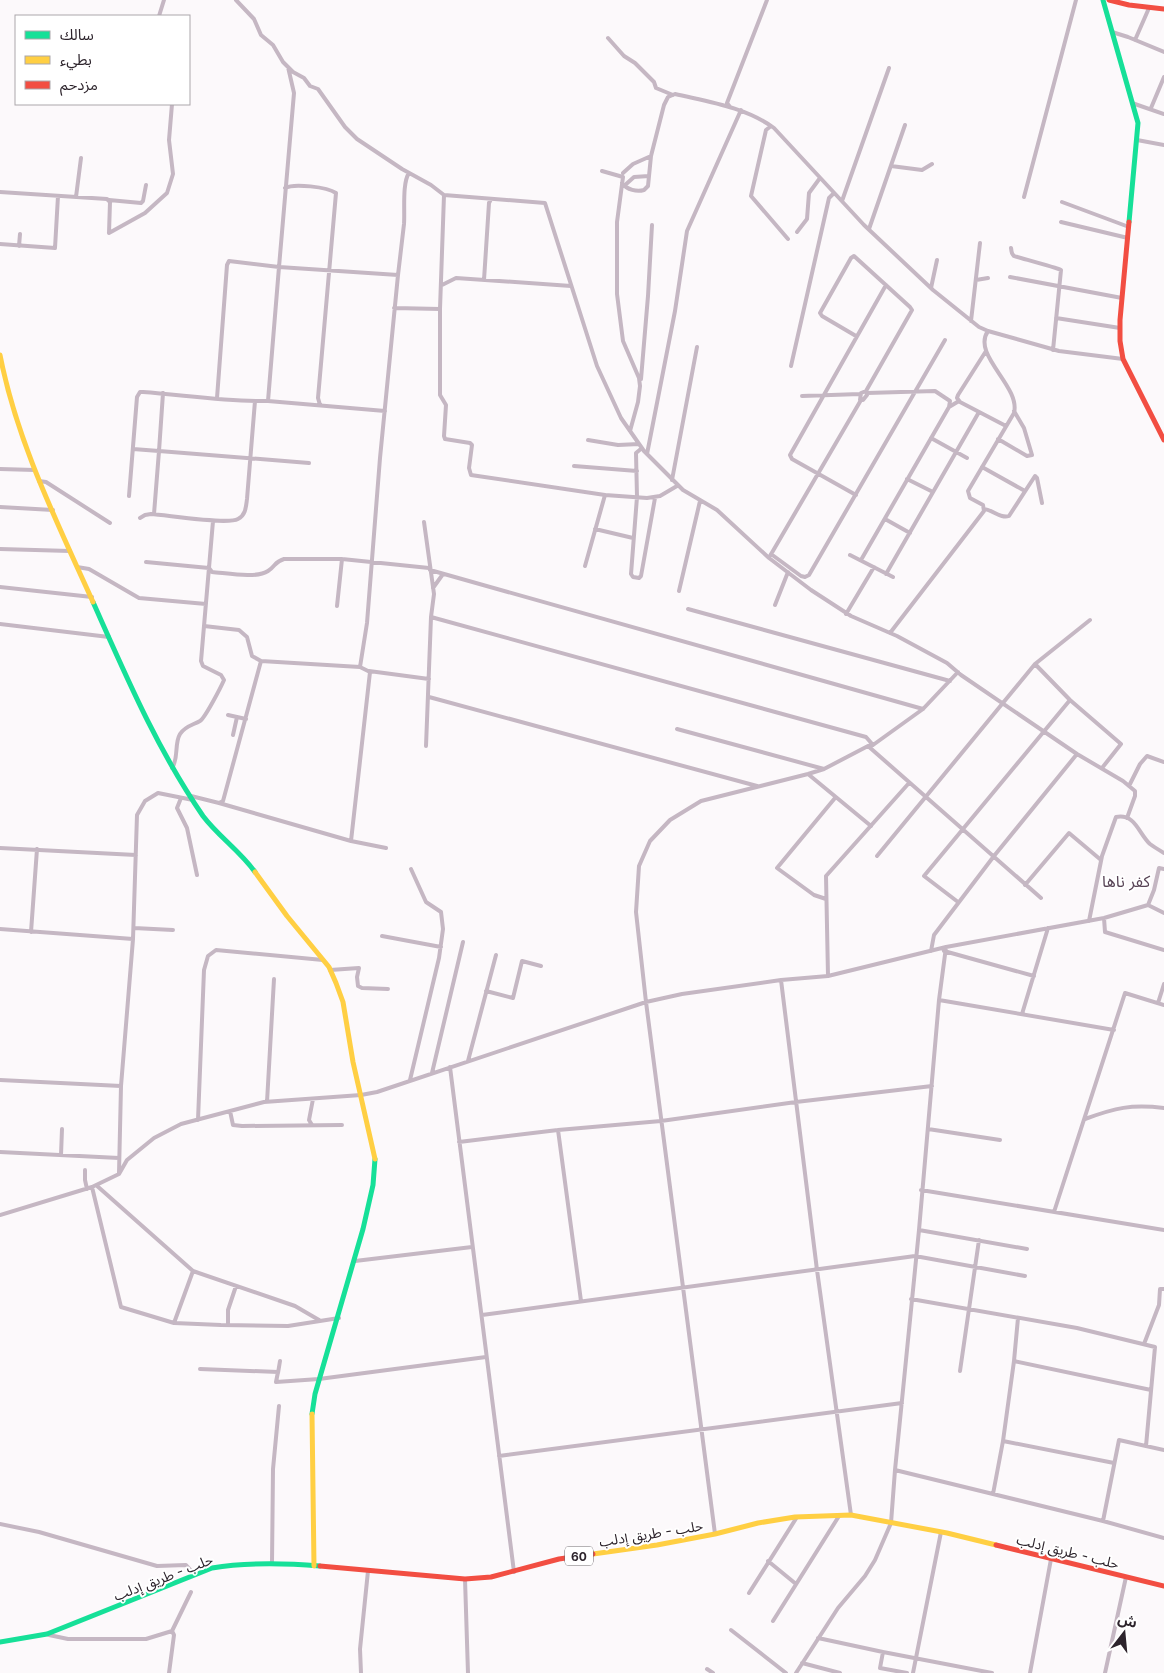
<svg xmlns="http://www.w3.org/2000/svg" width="1164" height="1673" viewBox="0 0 1164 1673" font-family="Inter,'Noto Sans Arabic',sans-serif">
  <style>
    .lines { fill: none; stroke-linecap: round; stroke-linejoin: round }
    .street { stroke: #c5b7c3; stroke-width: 4 }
    .fast { stroke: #16e098; stroke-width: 5 }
    .slow { stroke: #ffcf43; stroke-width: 5 }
    .jam { stroke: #f24e42; stroke-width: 5 }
    .labels { text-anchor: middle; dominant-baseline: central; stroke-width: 4; stroke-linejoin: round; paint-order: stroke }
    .shield { fill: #fff; stroke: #6c666b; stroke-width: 1 }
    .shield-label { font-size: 12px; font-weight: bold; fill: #2d242c }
    .street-label { font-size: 14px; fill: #2d242c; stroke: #fff }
    .quarter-label { font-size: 16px; fill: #584456; stroke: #fff }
  </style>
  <rect width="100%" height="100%" fill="#fcf9fb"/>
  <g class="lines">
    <path class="street" d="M 236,0 L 254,19 L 261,35 L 273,45 L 283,62 L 293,72 L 304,78 L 310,86 L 318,89 L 345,127 L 357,139 L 402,169 L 431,185 L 444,195
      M 159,16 L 164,0
      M 1112,32 L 1128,37 L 1164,52
      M 608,38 L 624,56 L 635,63 L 654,82 L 656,88 L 673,95
      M 1135,40 L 1149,8
      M 288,67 L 294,93 L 279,267 L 398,275 L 380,458 L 367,623 L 360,667
      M 1132,103 L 1164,114
      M 730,107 L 727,103 L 767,0
      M 1151,108 L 1164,77
      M 771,126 L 766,130 L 751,196 L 788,239
      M 1137,140 L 1164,145
      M 891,166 L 922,170 L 932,164
      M 602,171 L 623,177 L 617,222 L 617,294 L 623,341 L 639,378 L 640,386 L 638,402 L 630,431
      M 623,173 L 633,164 L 651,156
      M 622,183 C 627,190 637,192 644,190 L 648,186 L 651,156 L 664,105 L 668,97 L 675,94 C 709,102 745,107 774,128 L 864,225 L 933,290 L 979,327 L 988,331 L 1059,351 L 1123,359
      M 624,186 L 634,177 L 649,176
      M 285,188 C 294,183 327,187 336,193 L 318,398 L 320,405
      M 0,192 L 107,199 L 110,202 L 109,233
      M 76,197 L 81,158
      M 1024,197 L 1076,0
      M 109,200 L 141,203 L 143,201 L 146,185
      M 842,201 L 889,68
      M 1062,202 L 1129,227
      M 1061,222 L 1128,238
      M 869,229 L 905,125
      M 797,232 L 807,219 L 809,193 L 820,178
      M 109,233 L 145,213 L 167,193 L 173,174 L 169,140 L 172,104
      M 0,244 L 55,248 L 58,196
      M 19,246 L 20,234
      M 1011,248 C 1012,253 1011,253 1014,256 C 1016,257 1055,267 1061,270 L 1053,350
      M 398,275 C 400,258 402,241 404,224 C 405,211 402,183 409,173
      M 1010,277 L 1122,298
      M 484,280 L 489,203 L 491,199
      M 976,280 L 988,278
      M 442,285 L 456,278 L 571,286
      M 931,288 L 937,260
      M 394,308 L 440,309 L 440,395 L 446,405 L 444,436 L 445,439 L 470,443 L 472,445 L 469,468 L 471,475 L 605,495 L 647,498 L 660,496 L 677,486
      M 440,309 L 444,195 L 545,203 L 597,366 L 621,418 L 644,451 L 683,490 L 717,510 L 769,558 L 811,590 L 851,616 L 897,636 L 947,663 L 961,675 L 1077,754 L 1123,781 L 1135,791 L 1135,796 L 1127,818
      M 1056,318 L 1120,328
      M 971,321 L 980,243
      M 856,336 L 822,316 L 820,313 L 851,258 L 854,256 L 910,307 L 912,310 L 866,391 L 867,395 L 863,400 L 860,400 L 861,393 L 866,391
      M 986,351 L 958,395 L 957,398 L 960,402 L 1006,426
      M 791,366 L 829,198 L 834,193
      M 641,379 L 648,296 L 652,225
      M 163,393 L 159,451 L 309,463
      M 867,393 L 935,391 L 950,401 L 949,407 L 959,401
      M 802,396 L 860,394
      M 268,401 L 385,411
      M 931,438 L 967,458
      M 998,439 L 1027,456 L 1032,455 L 1024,428 L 1014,411
      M 588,440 L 618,445 L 639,444
      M 642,448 L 636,453 L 637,497 L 631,574 L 633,577 L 639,578 L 641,576 L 655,498
      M 133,449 L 159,451 L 154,514
      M 647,454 L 675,311 L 687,231 L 741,110
      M 574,466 L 637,471
      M 982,467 L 1025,491
      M 0,469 L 35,470
      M 907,479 L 933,492
      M 672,480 L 697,347
      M 39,481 L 46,482 L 110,523
      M 856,495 L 792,459 L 790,455 L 886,285
      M 129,496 L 137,397 L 140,392 L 143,392 C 184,395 226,402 268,401 L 279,267 L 229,261 L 227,265 L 217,398
      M 0,507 L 53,510
      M 984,509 C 993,510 1001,519 1009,516 L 1035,476 L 1037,478 L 1042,503
      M 140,518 L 145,515 L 151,514 C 167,515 227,525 238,519 C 246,515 246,506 247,499 L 255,401
      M 885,519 L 910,533
      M 424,522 L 434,594 L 431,617 L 426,746
      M 595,529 L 633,538
      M 0,549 L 70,551
      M 771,554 L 801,576 L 805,577 L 809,575 L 945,340
      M 850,555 L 893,577
      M 770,556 L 861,400
      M 861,560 L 949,407
      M 146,562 L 209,568 L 212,572 C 226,573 256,579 268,571 C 276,566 274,562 284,559 L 342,559 L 429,568
      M 585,566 L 605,495
      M 77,567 L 89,569 L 139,598 L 206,604
      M 430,570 L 923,709
      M 886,574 L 979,412
      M 0,587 L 92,597
      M 433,588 L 443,574
      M 679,591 L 700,501
      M 775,605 L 788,572
      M 337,606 L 342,559
      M 688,609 L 950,681
      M 846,614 L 874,567
      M 431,617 L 866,737 L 873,745
      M 0,624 L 109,637
      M 204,626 L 239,630 L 247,637 L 252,656 L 261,661 L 360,667 L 370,672 L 351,841 L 219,803
      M 890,633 L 984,511 L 983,505 L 970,498 L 968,491 L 1014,413 C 1021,386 971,355 988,331
      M 1035,664 L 1070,700 L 1121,744 L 1102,768
      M 369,671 L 429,679
      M 429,697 L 757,786
      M 228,715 L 246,719
      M 677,729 L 824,769
      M 233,735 L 237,717
      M 868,746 L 1041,898
      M 172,768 C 179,758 174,744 180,734 C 185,726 193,725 200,721 C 205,718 221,687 224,680 L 221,675 L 203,666 L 201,661 L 213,521
      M 808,774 L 871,826
      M 1129,786 L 1140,764 L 1147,756 L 1164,762
      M 191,796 L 219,803 L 223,801 L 261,661
      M 181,798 L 177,808 L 187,828 L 197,875
      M 351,841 L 386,848
      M 0,848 L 136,855
      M 877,856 L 1035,664 L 1090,620
      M 1025,885 L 1069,833 L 1101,860
      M 826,899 L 814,895 L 777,868 L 835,798
      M 958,902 L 924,876 L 1070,700
      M 1148,905 L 1154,890 L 1159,868 L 1164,869
      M 1104,918 L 1105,932 L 1164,950
      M 1089,921 L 1102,856 L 1116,817 C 1135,813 1139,834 1150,844 C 1154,847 1159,850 1164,853
      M 134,928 L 173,930
      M 0,929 L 133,939
      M 31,932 L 37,849
      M 382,936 L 441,947
      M 931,951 L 934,935 L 994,856 L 1077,754
      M 944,951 L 1034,976
      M 330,970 L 359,968 L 357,977 L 358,986 L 362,988 L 388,989
      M 828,976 L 826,876 L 909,783
      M 781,980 L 817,1270 L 851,1515
      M 486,991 L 513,998 L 522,961 L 541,966
      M 939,1000 L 1114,1030
      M 1158,1003 L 1164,984
      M 1022,1014 L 1048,928
      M 468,1061 L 496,955
      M 450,1067 L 514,1572
      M 432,1073 L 463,942
      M 0,1080 L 121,1086
      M 410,1080 L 439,958 L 443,929 L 441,912 L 426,902 L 411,869
      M 267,1102 L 274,979
      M 230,1111 L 233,1125 L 242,1126 L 342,1125
      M 1085,1119 C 1115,1108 1131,1104 1164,1108
      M 198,1120 L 204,970 L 208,956 L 216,950 L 323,960
      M 312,1125 L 309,1120 L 313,1099
      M 928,1129 L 1000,1140
      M 558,1130 L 581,1301
      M 459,1142 L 558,1130 L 661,1121 L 796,1102 L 932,1086
      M 0,1152 L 119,1158
      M 61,1155 L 62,1129
      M 85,1170 L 85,1180 L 87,1189
      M 119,1173 L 121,1086 L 133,939 L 137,815 L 145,801 L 158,793 L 193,800
      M 96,1185 L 193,1271 L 295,1306 L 319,1320
      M 92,1187 L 121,1307 L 174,1323 L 221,1325 L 288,1326 L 339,1318
      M 921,1190 L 1164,1230
      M 1054,1212 L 1125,993 L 1164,1005
      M 0,1215 L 92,1187 L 119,1174 L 127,1160 L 154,1138 L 181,1124 L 264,1102 L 361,1095 L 377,1092 L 646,1002 L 682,994 L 781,980 L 828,976 L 946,947 L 1104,918 L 1148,905 L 1164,913
      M 919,1230 L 1027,1249
      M 355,1261 L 472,1247
      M 911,1299 L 1077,1328 L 1155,1347 L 1146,1446
      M 482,1315 L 915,1256 L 1025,1276
      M 174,1323 L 193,1271
      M 228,1325 L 228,1310 L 236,1286
      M 1144,1344 L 1159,1305 L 1160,1289 L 1164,1289
      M 1014,1361 L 1018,1318
      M 200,1369 L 278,1372 L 276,1382 L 319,1379 L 486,1357
      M 960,1371 L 979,1240
      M 278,1373 L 280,1361
      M 1003,1441 L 1114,1463
      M 499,1456 L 902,1403
      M 895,1470 L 1103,1521 L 1164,1538
      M 993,1494 L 1003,1441 L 1014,1361 L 1151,1390
      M 1103,1521 L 1119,1440 L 1164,1450
      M 0,1524 L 39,1532 L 157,1566 L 186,1565 L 195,1575
      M 715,1534 L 646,1002 L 636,912 L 639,866 L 650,841 L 670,820 L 701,801 L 808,774 L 824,769 L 868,746 L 873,745 L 923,709 L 958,672
      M 768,1561 L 796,1584
      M 272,1563 L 273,1469 L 279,1406
      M 465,1579 L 468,1673
      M 749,1593 L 797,1517
      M 773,1621 L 839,1516
      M 731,1630 L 786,1673
      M 172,1631 L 191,1592
      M 49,1635 L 68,1639 L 146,1639 L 172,1631 L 174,1635 L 169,1673
      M 818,1638 L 883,1652 L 880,1668 L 907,1673
      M 883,1652 L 992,1673
      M 802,1663 L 840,1673
      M 707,1669 L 713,1673
      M 361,1673 L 360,1649 L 368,1571
      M 796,1673 L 838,1608 L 865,1576 L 875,1560 L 891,1523 L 895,1470 L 919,1230 L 939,1000 L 946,947
      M 913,1673 L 941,1532
      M 1030,1673 L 1051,1559
      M 1105,1673 L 1126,1577"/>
    <path class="fast" d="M 1103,0 L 1138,123 L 1129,222
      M 93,602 C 126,676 157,749 203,816 C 218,836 240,851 255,872
      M 312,1414 L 315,1394 L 363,1229 L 373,1185 L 375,1159
      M 0,1642 L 47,1634 L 212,1568 C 248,1562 283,1563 320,1566"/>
    <path class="slow" d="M 0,355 C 17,442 57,522 93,602
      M 255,872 L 287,916 L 329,967 L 336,983 L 343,1002 L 353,1062 L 375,1159
      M 312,1414 L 314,1566
      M 593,1554 L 657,1545 L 715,1534 L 758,1523 L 795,1517 L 851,1515 L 947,1533 L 996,1545"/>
    <path class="jam" d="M 1109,0 L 1129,5 L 1164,9
      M 1129,222 L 1120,320 L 1120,341 L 1123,359 L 1164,440
      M 996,1545 L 1164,1586
      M 320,1566 L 465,1579 L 491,1577 L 559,1559 L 593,1554"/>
  </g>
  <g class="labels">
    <rect class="shield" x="565" y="1546.5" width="28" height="19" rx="4"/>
    <g class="shield-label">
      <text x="579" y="1556">60</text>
    </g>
    <g class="street-label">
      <text transform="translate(651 1533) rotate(-9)">حلب - طريق إدلب</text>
      <text transform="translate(1068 1551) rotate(14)">حلب - طريق إدلب</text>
      <text transform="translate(163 1577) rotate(-21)">حلب - طريق إدلب</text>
    </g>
    <g class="quarter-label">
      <text x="1126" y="881">كفر ناها</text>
    </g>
  </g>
  <rect x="15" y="15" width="175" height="90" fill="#ffffff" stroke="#aba7ab"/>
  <rect x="25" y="31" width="25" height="8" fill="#16e098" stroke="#aba7ab"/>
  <text x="60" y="40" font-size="15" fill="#2d242c">سالك</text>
  <rect x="25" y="56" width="25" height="8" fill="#ffcf43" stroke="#aba7ab"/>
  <text x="60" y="65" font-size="15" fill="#2d242c">بطيء</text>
  <rect x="25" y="81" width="25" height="8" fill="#f24e42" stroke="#aba7ab"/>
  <text x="60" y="90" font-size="15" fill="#2d242c">مزدحم</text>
  <g transform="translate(1124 1633) rotate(16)" stroke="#ffffff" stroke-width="4" paint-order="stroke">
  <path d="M0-4L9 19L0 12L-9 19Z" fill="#2d242c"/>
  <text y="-8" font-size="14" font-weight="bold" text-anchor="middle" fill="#2d242c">ش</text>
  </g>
</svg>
